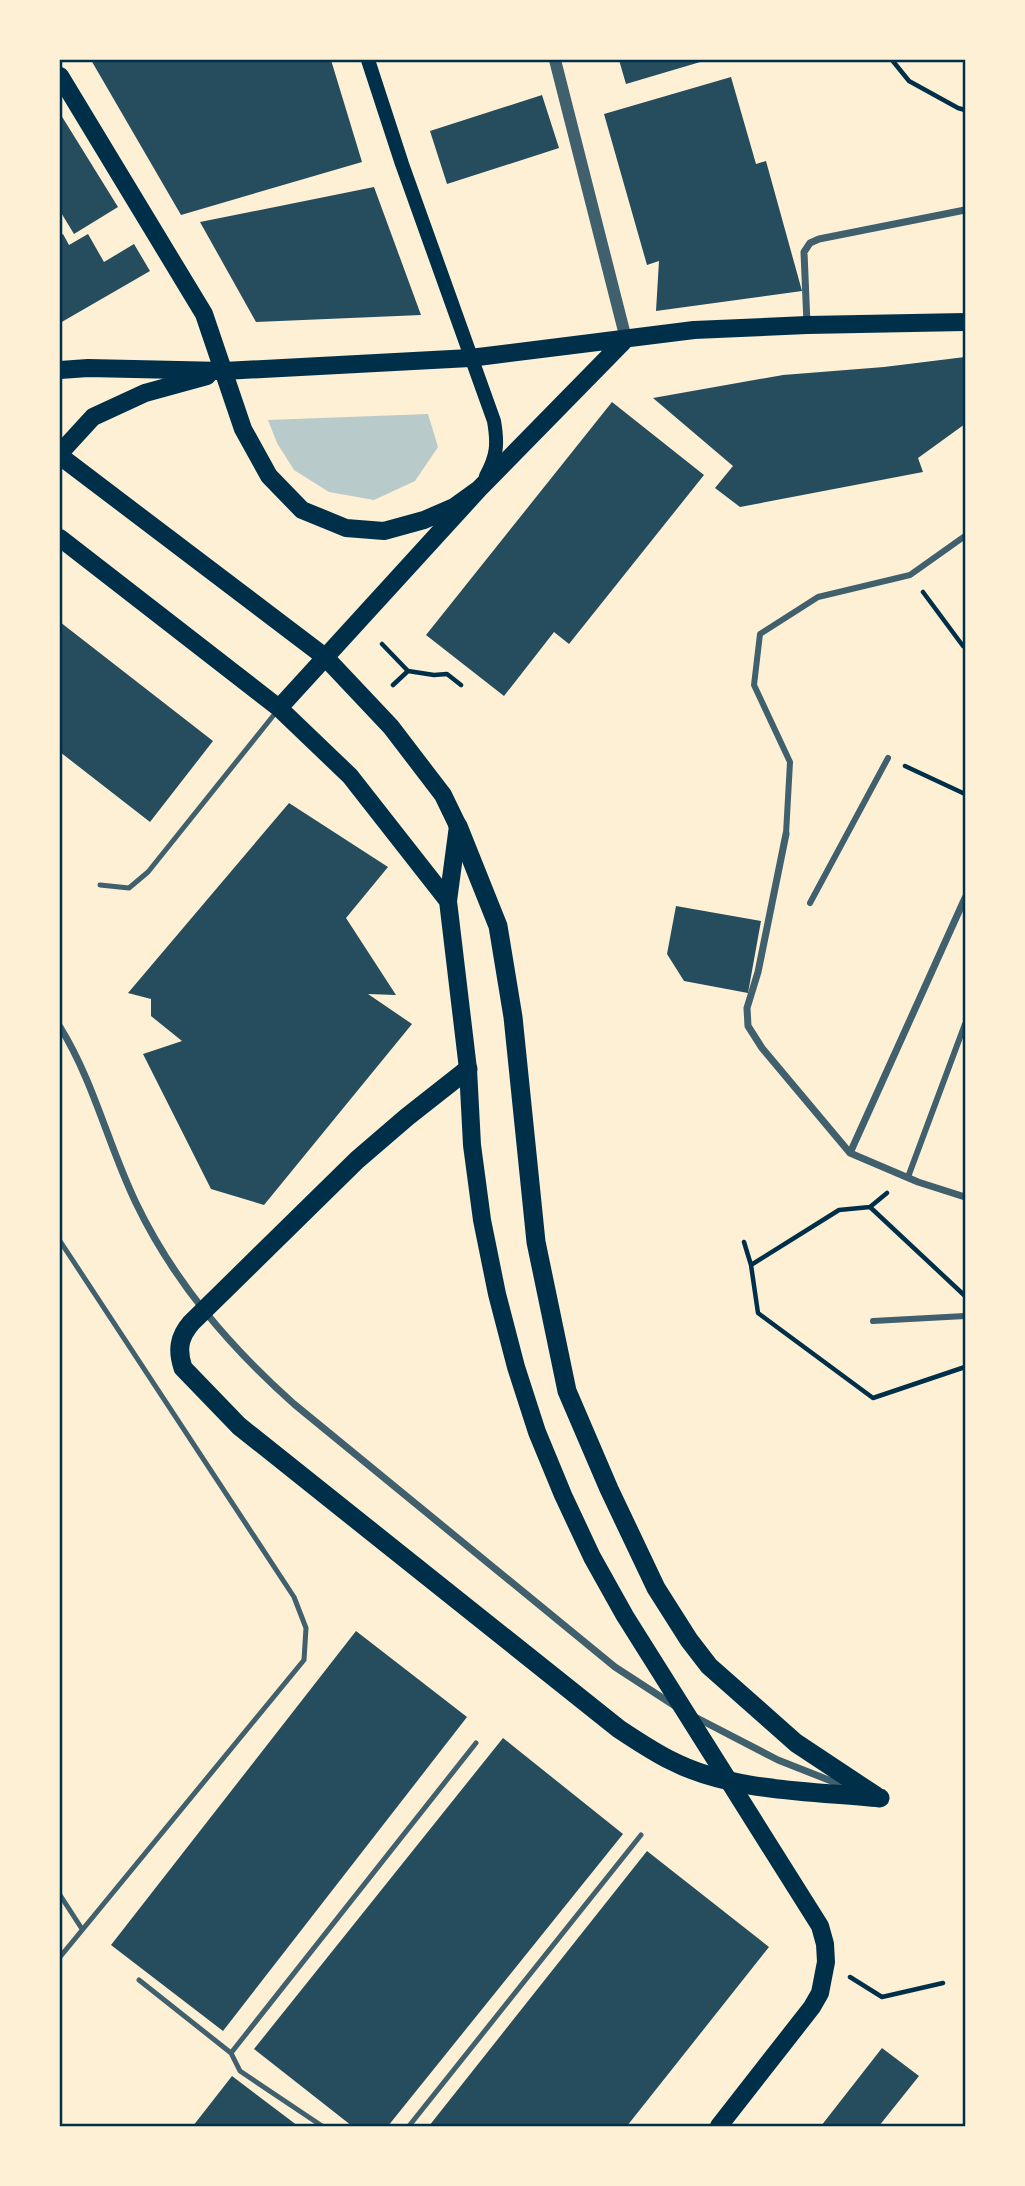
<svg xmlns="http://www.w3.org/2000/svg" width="1025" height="2186" viewBox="0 0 1025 2186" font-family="'Exo 2',sans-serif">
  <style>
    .green { fill: #b9caca }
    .building { fill: #264d5e }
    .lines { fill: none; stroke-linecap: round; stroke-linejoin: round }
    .path { stroke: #003049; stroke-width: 4.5 }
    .service { stroke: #3f606c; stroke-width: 5 }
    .pedestrian { stroke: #3f606c; stroke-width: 6 }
    .minor { stroke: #3f606c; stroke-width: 7 }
    .tertiary { stroke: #3f606c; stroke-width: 12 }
    .secondary { stroke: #003049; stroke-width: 14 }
    .primary { stroke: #003049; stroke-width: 18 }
    .trunk { stroke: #003049; stroke-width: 19 }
    .neatline { fill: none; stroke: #003049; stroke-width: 2.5 }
  </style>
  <rect width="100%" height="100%" fill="#fdf0d5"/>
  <path class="green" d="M 428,414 L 438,447 L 415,481 L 374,500 L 329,492 L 294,470 L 277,443 L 268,420 Z"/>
  <path class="building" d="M 91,60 L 331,60 L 362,162 L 181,215 Z
    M 619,60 L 707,60 L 626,84 Z
    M 731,77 L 756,164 L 766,161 L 802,291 L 656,311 L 659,261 L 647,265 L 604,114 Z
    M 542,95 L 559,148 L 447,184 L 430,131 Z
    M 61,115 L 118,207 L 74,234 L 60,211 L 60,116 Z
    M 374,187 L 421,315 L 256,322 L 200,222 Z
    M 63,234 L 69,245 L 88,234 L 104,262 L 134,244 L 150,271 L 60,323 L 60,236 Z
    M 965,357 L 965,424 L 918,458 L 923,472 L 740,507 L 715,488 L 733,466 L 653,398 L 783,375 L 884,367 Z
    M 612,402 L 704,475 L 569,644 L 554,632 L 504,696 L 426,635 Z
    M 60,622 L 213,741 L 150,822 L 60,752 Z
    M 289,803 L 388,867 L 346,918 L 396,995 L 368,994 L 412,1024 L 264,1205 L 211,1189 L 143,1054 L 182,1041 L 151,1016 L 151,999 L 128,993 Z
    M 676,906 L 761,921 L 748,993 L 684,981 L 667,954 Z
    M 356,1631 L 467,1717 L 223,2031 L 111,1945 Z
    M 503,1738 L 623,1834 L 388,2126 L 352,2126 L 254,2049 Z
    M 647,1851 L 769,1947 L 627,2126 L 429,2126 Z
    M 882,2048 L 919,2076 L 879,2126 L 821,2126 Z
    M 232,2076 L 298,2126 L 193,2126 Z"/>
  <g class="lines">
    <path class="path" d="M 892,60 L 909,81 L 958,108 L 965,110
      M 923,592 L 963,646
      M 382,644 L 408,671
      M 393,685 L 408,671 L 434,675 L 447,674 L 461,685
      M 905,766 L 965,794
      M 870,1207 L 964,1295
      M 744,1242 L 751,1265 L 758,1313 L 873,1398 L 965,1367
      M 751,1265 L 839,1210 L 870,1207 L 887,1193
      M 850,1977 L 882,1997 L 943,1983"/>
    <path class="service" d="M 100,885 L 129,888 L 148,872 L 277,711
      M 60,1241 L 294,1597 L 306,1628 L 304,1660 L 60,1957
      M 60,1895 L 82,1929
      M 139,1980 L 231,2053
      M 322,2126 L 240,2071 L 231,2053 L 476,1743
      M 409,2126 L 641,1835"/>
    <path class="pedestrian" d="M 786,834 L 790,762 L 754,685 L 760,634 L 818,597 L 910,575 L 965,536
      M 810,903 L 888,758
      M 908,1177 L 965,1024
      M 873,1321 L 965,1316"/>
    <path class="minor" d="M 807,324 L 804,252 L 810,243 L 819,239 L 965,210
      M 786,834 L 758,972 L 747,1008 L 748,1026 L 762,1048 L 850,1153 L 918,1182 L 965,1197
      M 60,1027 C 94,1082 108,1145 136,1203 C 174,1282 229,1346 294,1404 L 615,1667 L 675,1706
      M 850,1153 L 965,898
      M 695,1717 L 778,1760 L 849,1788"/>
    <path class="tertiary" d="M 555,60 L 626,339"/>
    <path class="secondary" d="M 368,60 L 402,164 L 494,421 C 498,444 497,456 486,476"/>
    <path class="primary" d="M 60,76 L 204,314 L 243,429 L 269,476 L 302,510 L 346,528 L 384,531 L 424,520 L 454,507 L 479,489
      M 60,370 L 88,368 L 224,371 L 470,358 L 694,330 L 807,325 L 965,322
      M 60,453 L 93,417 L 145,393 L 207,376
      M 60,456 L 325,657 L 391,727 L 443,795 L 458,826 L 448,901 L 468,1069 L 472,1145 L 482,1220 L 497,1294 L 516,1367 L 537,1432 L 563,1495 L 592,1557 L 625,1616 L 820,1926 L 825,1944 L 826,1962 L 820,1993 L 812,2007 L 719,2126
      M 60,538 L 279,708 L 350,776 L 448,901
      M 279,708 L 479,489 L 626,339"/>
    <path class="trunk" d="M 458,826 L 498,926 L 513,1017 L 536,1242 L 567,1391 L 609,1489 L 656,1588 L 689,1640 L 709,1666 L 796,1743 L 876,1796
      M 468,1069 L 407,1117 L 357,1160 L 191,1323 C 179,1337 177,1350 183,1368 L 239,1426 L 619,1729 C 636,1740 652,1751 670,1760 C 731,1792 812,1791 880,1798"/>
  </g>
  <rect width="1025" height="2186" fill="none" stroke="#fdf0d5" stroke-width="122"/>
  <rect x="61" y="61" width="903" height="2064" class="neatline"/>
</svg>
